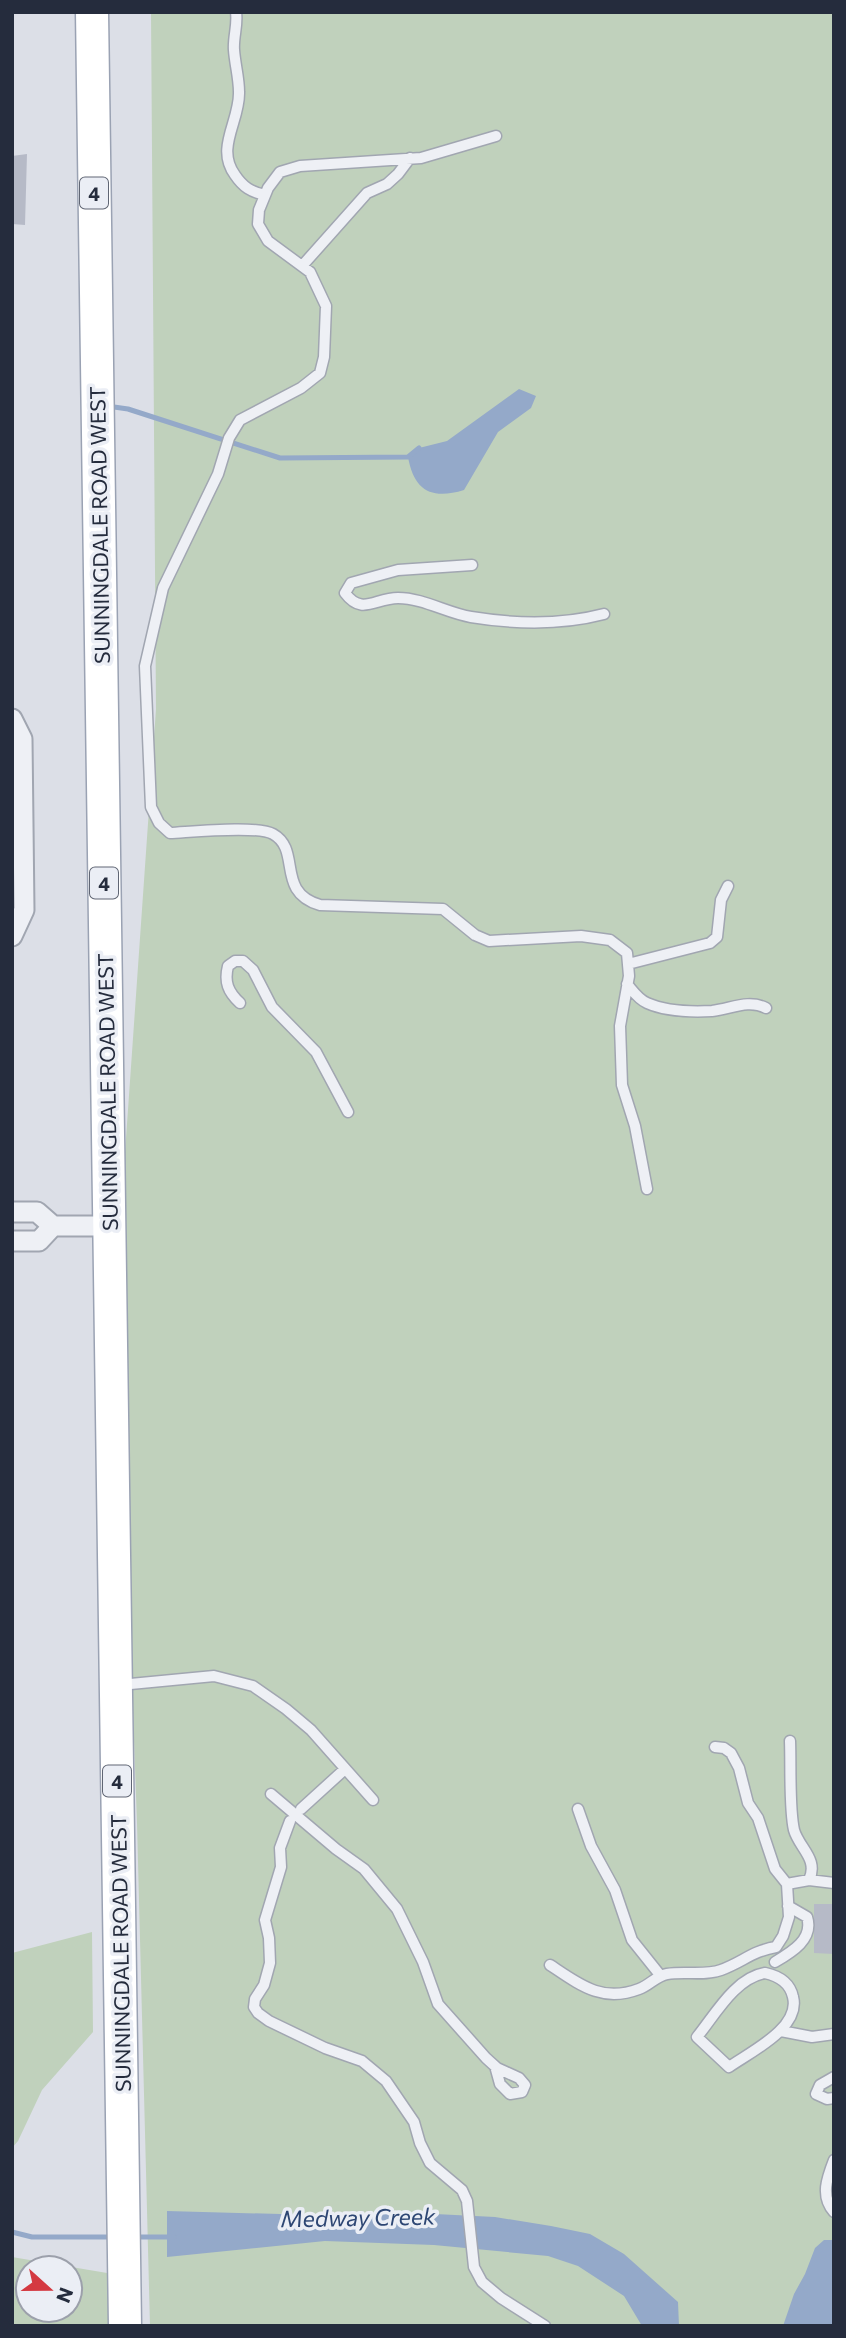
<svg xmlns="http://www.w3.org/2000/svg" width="846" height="2338" viewBox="0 0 846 2338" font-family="Commissioner,sans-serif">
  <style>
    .green { fill: #c0d1bc; fill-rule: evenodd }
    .water { fill: #94a9c9 }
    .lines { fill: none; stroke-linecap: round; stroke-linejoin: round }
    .stream { stroke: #94a9c9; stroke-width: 5 }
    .building { fill: #b6bac7 }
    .lane-casing { stroke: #a1a6b1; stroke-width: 13 }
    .street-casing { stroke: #a1a6b1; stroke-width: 23 }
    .primary-casing { stroke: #9aa2b3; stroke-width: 35 }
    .lane { stroke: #eef0f5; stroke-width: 10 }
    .street { stroke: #eef0f5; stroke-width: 19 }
    .primary { stroke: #fff; stroke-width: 32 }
    .labels { text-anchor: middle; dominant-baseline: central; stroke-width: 7; stroke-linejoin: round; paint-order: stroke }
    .shield { fill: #ebeef5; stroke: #606674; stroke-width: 2 }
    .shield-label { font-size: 19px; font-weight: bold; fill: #252c3d }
    .street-label { font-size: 21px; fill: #252c3d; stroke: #ebeef5 }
    .water-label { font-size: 23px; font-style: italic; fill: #2d4673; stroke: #ebeef5 }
  </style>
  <rect width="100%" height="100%" fill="#dcdfe7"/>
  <path class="green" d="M 151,12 L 834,12 L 834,2326 L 150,2326 L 137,1823 L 117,1267 L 156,709 Z
    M 92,1932 L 93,2032 L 42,2090 L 18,2141 L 12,2148 L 12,1953 Z
    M 12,2257 L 113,2274 L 113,2326 L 12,2326 ZM 28,2268 L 70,2268 L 70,2310 L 28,2310 Z"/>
  <path class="water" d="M 519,389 L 536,396 L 531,408 L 498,432 L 464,490 C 432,500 414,491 408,457 L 419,448 L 447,441 Z
    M 167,2211 L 315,2215 L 395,2212 L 495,2217 L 551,2226 L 590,2234 L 624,2254 L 678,2302 L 679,2326 L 642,2326 L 624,2296 L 578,2266 L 548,2256 L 434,2245 L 325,2241 L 167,2257 Z
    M 824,2240 L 834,2240 L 834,2326 L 783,2326 L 794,2294 L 805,2274 L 815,2248 Z"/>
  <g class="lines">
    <path class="stream" d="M 114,407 L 128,409 L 280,458 L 408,457 L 419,448
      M 12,2232 L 32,2237 L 114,2237
      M 135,2237 L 174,2237"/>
  </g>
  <path class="building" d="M 27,154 L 25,225 L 12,224 L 12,156 Z
    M 814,1904 L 834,1904 L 834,1954 L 814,1953 Z"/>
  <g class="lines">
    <defs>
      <path id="lane" d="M 236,12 C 238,25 233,37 234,50 C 235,64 239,78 239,92 C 240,121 215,148 235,175 C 243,187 251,192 265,195
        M 496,136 L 421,158 L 300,166 L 280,172 L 268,188 L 259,210 L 258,224 L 268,241 L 310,272 L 326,306 L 324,357 L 320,373 L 301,388 L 240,420 L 229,438 L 218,474 L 163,588 L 145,666 L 151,807 L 159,823 L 170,833 C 191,832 257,825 273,834 C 302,850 275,892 320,905 L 443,909 L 475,935 L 489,941 L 581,936 L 610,940 L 627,953 L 629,976 L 620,1026 L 622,1085 L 635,1126 L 647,1189
        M 302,266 L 367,193 L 387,184 L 398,174 L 410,158
        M 472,565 L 398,570 L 351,583 L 345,593 C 362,616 375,598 398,598 C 423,598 447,613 471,617 C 514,624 562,625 604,614
        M 628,964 L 710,943 L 717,937 L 721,900 L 728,886
        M 627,984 C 633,991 638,999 647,1003 C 665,1011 693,1012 712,1011 C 731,1009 748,999 766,1008
        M 240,1003 C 228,992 224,982 228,966 L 235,961 L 243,961 L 253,970 L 272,1007 L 316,1052 L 348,1112
        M 120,1685 L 214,1676 L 253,1686 L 286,1709 L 311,1730 L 373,1800
        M 271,1794 L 336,1849 L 364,1869 L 397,1909 L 423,1962 L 438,2004 L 486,2058 L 497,2068 L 519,2078 L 525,2085 L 522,2092 L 510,2094 L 500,2084 L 495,2066
        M 301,1809 L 345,1769
        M 578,1809 L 591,1846 L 615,1890 L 632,1940 L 660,1975
        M 290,1821 L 280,1848 L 281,1867 L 265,1920 L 269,1938 L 270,1963 L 264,1985 L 255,1999 L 254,2007 L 258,2013 L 269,2021 L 325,2048 L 362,2061 L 386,2081 L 414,2122 L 420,2143 L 430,2163 L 462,2190 L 467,2201 L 474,2267 L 482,2282 L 501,2298 L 545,2326
        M 809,1880 L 834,1883
        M 787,1884 L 809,1880 C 819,1859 799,1848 794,1830 C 789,1808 791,1765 790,1741
        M 775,1962 C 792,1952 814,1939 807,1917 L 788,1906
        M 550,1965 C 580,1985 602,2003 639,1989 C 650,1985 656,1976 667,1974 C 685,1971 705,1976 721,1970 C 743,1962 752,1951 776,1947 L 783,1936 L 789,1917 L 787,1884 L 775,1869 L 758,1818 L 748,1803 L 739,1768 L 731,1753 L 724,1748 L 715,1747
        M 765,1973 C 779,1976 790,1983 793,1997 C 801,2028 750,2052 729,2067 L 697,2037 C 715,2015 735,1978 765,1973 Z
        M 781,2031 L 812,2037 L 834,2034
        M 834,2077 L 820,2085 L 816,2094 L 827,2099 L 834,2098
        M 834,2160 C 827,2178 820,2196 834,2212"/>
      <path id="street" d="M 12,719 L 22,739 L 24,910 L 12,936
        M 12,1212 L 37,1212 L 53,1226 L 109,1226
        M 12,1241 L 39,1241 L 53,1226"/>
      <path id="primary" d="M 92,12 L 125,2326"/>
    </defs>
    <use href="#lane" class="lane-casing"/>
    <use href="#street" class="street-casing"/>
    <use href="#primary" class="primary-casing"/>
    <use href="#lane" class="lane"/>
    <use href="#street" class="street"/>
    <use href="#primary" class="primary"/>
  </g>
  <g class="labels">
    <g class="shield">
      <rect x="80" y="177.5" width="28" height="31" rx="5"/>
      <rect x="90" y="867.5" width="28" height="31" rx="5"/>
      <rect x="103" y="1765.5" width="28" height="31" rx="5"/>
    </g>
    <g class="shield-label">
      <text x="94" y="193">4</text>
      <text x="104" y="883">4</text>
      <text x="117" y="1781">4</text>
    </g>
    <g class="street-label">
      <text transform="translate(99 525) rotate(-91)">SUNNINGDALE ROAD WEST</text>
      <text transform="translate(107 1092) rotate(-91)">SUNNINGDALE ROAD WEST</text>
      <text transform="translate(120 1953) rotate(-91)">SUNNINGDALE ROAD WEST</text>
    </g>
    <g class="water-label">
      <text transform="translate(358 2217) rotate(-1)">Medway Creek</text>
    </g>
  </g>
  <rect width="846" height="2338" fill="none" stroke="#252c3d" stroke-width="28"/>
  <g transform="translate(49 2289) rotate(111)"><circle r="33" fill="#ebeef5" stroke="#9ca0ab" stroke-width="2"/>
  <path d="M0-5L12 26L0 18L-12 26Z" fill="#d43941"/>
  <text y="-10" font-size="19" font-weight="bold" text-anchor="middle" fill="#252c3d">N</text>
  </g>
</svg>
